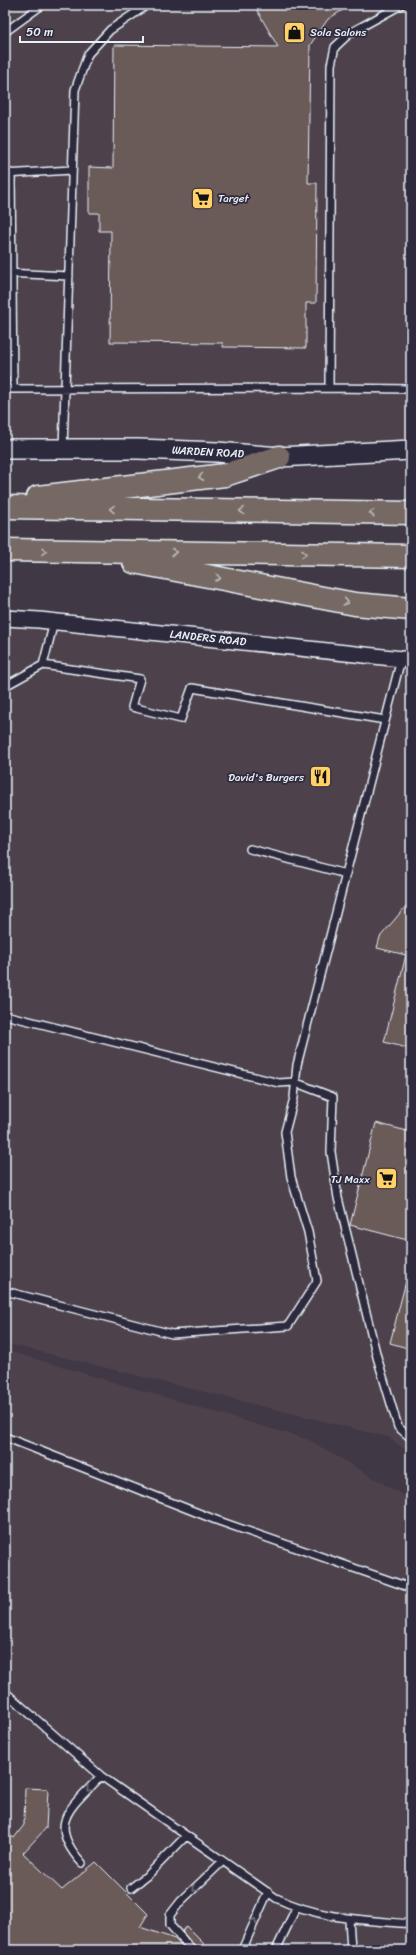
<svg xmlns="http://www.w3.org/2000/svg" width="416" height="1955" viewBox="0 0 416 1955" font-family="Sriracha,sans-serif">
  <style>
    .built { fill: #4e424b }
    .building { fill: #6b5a58; stroke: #e8f1f8 }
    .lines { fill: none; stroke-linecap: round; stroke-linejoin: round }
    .service-casing { stroke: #e8f1f8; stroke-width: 10 }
    .minor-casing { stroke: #e8f1f8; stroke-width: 18 }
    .tertiary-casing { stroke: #e8f1f8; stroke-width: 22 }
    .motorway-casing { stroke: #e8f1f8; stroke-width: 25 }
    .service { stroke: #2f2a3d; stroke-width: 7 }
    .minor { stroke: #2f2a3d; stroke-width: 15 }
    .tertiary { stroke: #2f2a3d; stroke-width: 19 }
    .motorway { stroke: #766964; stroke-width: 22 }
    .oneway { stroke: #babbbd }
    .oneway2 { stroke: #70707e }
    .labels { text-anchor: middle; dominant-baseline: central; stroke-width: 3.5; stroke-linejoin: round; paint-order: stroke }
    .poi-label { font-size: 11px; fill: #e8f1f8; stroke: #2f2a3d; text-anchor: start }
    .street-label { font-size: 11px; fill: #e8f1f8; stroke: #2f2a3d }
  </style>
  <rect width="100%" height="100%" fill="#413845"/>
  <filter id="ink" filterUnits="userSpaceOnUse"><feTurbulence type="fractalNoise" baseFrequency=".025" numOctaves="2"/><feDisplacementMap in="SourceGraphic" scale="8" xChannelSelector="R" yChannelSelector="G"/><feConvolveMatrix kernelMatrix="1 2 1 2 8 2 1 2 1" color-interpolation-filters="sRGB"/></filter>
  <g filter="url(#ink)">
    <path class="built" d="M 5,5 L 411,5 L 411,446 L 217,452 L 5,450 Z
      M 5,625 L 31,626 L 411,669 L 411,1454 L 388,1437 L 5,1343 Z
      M 5,1350 L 309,1440 L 411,1500 L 411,1950 L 5,1950 Z"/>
    <path class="building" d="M 254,5 L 351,5 L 328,19 L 310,45 L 308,183 L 317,183 L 316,303 L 306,303 L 306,348 L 223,347 L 223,343 L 110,342 L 111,231 L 99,231 L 99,213 L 89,213 L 89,167 L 113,168 L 114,45 L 278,47 Z
      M 411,900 L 411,1049 L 384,1042 L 406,955 L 377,948 L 380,937 Z
      M 376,1123 L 411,1132 L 411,1241 L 350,1225 Z
      M 406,1281 L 411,1281 L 411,1349 L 390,1343 Z
      M 25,1788 L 48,1789 L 46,1828 L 23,1853 L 62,1890 L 96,1862 L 148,1914 L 140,1927 L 175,1939 L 185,1950 L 5,1950 L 5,1832 L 14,1838 L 24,1825 Z
      M 186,1926 L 210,1950 L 197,1950 L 182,1931 Z"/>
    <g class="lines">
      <defs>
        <path id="service" d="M 5,32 L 42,5
          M 11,173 L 13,389
          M 5,174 L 72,170
          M 5,273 L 69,276
          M 5,303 L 6,368 L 13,375
          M 329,388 L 411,389
          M 5,389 L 329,388 L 331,65 L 335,47 L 350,33 L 401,5
          M 63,449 L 75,90 L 88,54 L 110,30 L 147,5
          M 43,665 L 140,679 L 132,707 L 181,719 L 192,688 L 385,720
          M 5,686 L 43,665 L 54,622
          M 250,849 L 346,874
          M 5,1015 L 279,1083 L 294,1082 L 333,1097 L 331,1152 L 338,1198 L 377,1357 L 398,1427 L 411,1438
          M 5,1291 L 172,1334 L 288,1326 L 317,1281 L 308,1232 L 291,1177 L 285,1132 L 294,1098 L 297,1065 L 401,659
          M 5,1437 L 216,1520 L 411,1588
          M 5,1692 L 101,1776 L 276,1898 C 319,1919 364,1920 411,1924
          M 82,1863 C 45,1822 72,1807 101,1776
          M 131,1888 L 149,1874 L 186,1836
          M 349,1919 L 351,1950
          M 192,1950 L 170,1925 L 170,1915 L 181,1901 L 223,1861
          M 242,1950 L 268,1892
          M 276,1950 L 296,1908"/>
        <path id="minor" d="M 5,618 L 39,620 L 411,660"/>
        <path id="tertiary" d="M 5,449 L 138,449 L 217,452 L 279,457 L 411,450"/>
        <path id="motorway" d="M 38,497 L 225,475 L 279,457
          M 5,507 L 411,513
          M 5,550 L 411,556
          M 134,562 L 355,604 L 411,609"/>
      </defs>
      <use href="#service" class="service-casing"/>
      <use href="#minor" class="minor-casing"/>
      <use href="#tertiary" class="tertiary-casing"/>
      <use href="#motorway" class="motorway-casing"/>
      <use href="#service" class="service"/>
      <use href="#minor" class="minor"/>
      <use href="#tertiary" class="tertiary"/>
      <use href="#motorway" class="motorway"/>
    </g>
    <defs><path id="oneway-chevron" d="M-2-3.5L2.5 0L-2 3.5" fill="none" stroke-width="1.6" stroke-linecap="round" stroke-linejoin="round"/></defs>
    <g class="oneway">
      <use href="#oneway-chevron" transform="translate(201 477) rotate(173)"/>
      <use href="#oneway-chevron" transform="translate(112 509) rotate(-179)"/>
      <use href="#oneway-chevron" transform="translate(242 511) rotate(-179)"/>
      <use href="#oneway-chevron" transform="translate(372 513) rotate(-179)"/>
      <use href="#oneway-chevron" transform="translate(44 551) rotate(1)"/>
      <use href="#oneway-chevron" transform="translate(174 552)"/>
      <use href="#oneway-chevron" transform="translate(304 554) rotate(1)"/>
      <use href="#oneway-chevron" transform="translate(218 578) rotate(11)"/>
      <use href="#oneway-chevron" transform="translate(346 602) rotate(11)"/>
    </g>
    <g class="oneway2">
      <use href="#oneway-chevron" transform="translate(89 1789) rotate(133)"/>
      <use href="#oneway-chevron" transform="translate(195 1889) rotate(137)"/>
      <use href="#oneway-chevron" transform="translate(254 1921) rotate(-67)"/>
    </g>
  </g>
  <defs>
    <symbol id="shop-square" viewBox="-11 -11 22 22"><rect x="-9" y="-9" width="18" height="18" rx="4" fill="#ffd166" stroke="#2f2a3d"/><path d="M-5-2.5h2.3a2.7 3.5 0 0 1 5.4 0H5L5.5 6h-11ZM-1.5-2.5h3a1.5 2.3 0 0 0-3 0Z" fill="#111"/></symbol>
    <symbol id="supermarket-square" viewBox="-11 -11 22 22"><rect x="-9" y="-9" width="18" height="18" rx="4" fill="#ffd166" stroke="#2f2a3d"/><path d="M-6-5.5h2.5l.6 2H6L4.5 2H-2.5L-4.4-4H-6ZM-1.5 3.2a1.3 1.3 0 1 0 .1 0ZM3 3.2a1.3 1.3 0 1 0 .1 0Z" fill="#111"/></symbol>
    <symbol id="restaurant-square" viewBox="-11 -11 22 22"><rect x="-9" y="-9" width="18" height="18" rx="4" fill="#ffd166" stroke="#2f2a3d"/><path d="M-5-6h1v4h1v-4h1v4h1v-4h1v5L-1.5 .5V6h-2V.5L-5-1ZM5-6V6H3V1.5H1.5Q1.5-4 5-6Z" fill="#111"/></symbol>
  </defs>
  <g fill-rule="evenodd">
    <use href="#shop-square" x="282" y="20" width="25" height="25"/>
    <use href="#supermarket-square" x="190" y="186" width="25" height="25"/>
    <use href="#restaurant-square" x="308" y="764" width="25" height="25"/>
    <use href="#supermarket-square" x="374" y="1166" width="25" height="25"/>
  </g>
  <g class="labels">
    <g class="poi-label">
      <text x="310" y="32">Sola Salons</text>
      <text x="218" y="198">Target</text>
      <text x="304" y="777" text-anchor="end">David's Burgers</text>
      <text x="370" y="1179" text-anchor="end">TJ Maxx</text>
    </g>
    <g class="street-label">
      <text transform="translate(208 452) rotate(3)">WARDEN ROAD</text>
      <text transform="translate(208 638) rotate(6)">LANDERS ROAD</text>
    </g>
  </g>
  <rect width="416" height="1955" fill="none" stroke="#2f2a3d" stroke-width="20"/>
  <rect x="10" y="10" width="396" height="1935" fill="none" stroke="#e8f1f8" stroke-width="1.5" filter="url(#ink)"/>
  <path d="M20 36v6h123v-6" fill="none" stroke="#e8f1f8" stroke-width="2"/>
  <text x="26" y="36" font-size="12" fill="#e8f1f8" stroke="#2f2a3d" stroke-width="3" paint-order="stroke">50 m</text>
</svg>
